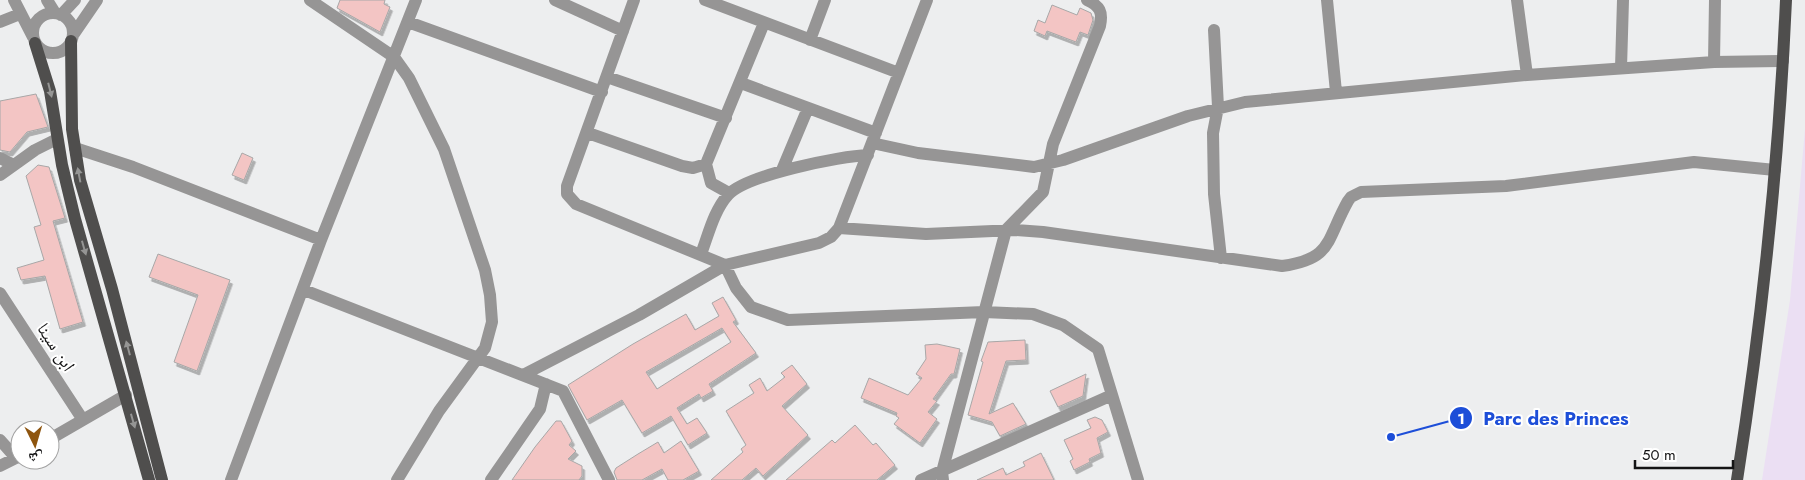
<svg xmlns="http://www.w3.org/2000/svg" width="1805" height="480" viewBox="0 0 1805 480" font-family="Jost,'Noto Naskh Arabic',sans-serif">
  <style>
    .industrial { fill: #ebdff3 }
    .building { fill: #f3c5c4; stroke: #a8a7a7; fill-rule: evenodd; filter: url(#shadow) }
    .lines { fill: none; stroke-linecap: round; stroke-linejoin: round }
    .minor { stroke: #969595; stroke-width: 12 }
    .major { stroke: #4f4e4d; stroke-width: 12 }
    .oneway { fill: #959594 }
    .labels { text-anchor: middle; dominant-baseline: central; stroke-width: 4; stroke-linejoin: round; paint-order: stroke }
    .street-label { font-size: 18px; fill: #141415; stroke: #fff }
    .leader { fill: none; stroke: #1d4ed8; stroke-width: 2 }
    .callout-dot { fill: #1d4ed8; stroke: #fff; stroke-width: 2 }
    .mark-label { font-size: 15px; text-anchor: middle; font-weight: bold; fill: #fff }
    .callout-label { font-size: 19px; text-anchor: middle; font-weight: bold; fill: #1d4ed8; stroke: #fff; stroke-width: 4; stroke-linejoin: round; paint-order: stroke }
  </style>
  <defs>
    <filter id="shadow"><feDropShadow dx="2.5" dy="4" stdDeviation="0" flood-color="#0004"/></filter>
  </defs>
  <rect width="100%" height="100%" fill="#edeeef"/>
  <path class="industrial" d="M 1805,129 L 1805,480 L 1762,480 L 1790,300 Z"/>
  <path class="building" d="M 340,0 L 385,0 L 384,4 L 390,7 L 380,32 L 337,8 Z
    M 1052,5 L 1077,15 L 1080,8 L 1091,13 L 1093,20 L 1088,35 L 1080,32 L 1076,42 L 1047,31 L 1045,36 L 1034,31 L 1038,20 L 1045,23 Z
    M 36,94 L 48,127 L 27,132 L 10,152 L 0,150 L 0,101 Z
    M 242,153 L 253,158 L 244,180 L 232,175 Z
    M 38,165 L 49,167 L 65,218 L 53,221 L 83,322 L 60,329 L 45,276 L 21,280 L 17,268 L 44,260 L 34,227 L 41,225 L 26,176 Z
    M 158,254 L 230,280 L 197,371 L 174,362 L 198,295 L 149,277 Z
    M 723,297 L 736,320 L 733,322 L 756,353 L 709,384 L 713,391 L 701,398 L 699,394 L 677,408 L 687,424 L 697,418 L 707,433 L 688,445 L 671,416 L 642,433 L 622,400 L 587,420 L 568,385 L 633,344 L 686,314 L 695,330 L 719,316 L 712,303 ZM 722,328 L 731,342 L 657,389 L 646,372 Z
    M 1025,340 L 1026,360 L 1006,361 L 989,414 L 1013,403 L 1026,424 L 1000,436 L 992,422 L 968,415 L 983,362 L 981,361 L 988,342 Z
    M 937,344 L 960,349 L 954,374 L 951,374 L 933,399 L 937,401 L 928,412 L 937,419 L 920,443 L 894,424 L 899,418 L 896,416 L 897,413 L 861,398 L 869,378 L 908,395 L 922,378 L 916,374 L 926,359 L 925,345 Z
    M 792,365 L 807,384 L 782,406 L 808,435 L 763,476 L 756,468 L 742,480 L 711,480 L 743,452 L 741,449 L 746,445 L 726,411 L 754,393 L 749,385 L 760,378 L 767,391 L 785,377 L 781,373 Z
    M 1086,374 L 1083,396 L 1058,407 L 1050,391 Z
    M 1095,417 L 1102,420 L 1108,432 L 1097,438 L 1101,453 L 1089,459 L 1090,462 L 1074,470 L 1070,461 L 1073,459 L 1064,440 L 1091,428 L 1087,420 Z
    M 556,421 L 561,421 L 572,441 L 569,445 L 576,451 L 568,459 L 582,466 L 582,476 L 579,480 L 512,480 L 535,447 Z
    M 855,425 L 873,445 L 876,443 L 895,465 L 877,480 L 786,480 L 832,440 L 835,443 Z
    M 681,441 L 699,471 L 683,480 L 668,480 L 662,469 L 642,480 L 617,480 L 614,472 L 616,468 L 638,454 L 658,442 L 664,453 Z
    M 1041,453 L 1054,480 L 977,480 L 1003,468 L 1006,475 L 1025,466 L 1023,462 Z"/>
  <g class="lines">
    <path class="minor" d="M 14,0 L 33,37
      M 47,0 L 55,13
      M 310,0 L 394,57 L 409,78 L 444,149 L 485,270 L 490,295 L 492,322 L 485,348 L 439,411 L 397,480
      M 555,0 L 623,31
      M 634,0 L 567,186 L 567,194 L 576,204 L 725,265 L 736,288 L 751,307 L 788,320 L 984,312 L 1033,314 L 1063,325 L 1098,349 L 1138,480
      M 705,0 L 899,73
      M 1327,0 L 1336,92
      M 1517,0 L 1527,75
      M33 33a20 20 0 1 1 40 0a20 20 0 1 1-40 0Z
      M 61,15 L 75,0
      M 0,22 L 20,14
      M 408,22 L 602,92
      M 1214,30 L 1218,107 L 1213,133 L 1214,194 L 1221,258
      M 73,35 L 97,0
      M 810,40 L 825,0
      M 1714,62 L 1715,0
      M 1621,68 L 1623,0
      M 607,77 L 726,118
      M 741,83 L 876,133
      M 588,133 L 682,166 L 693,168 L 706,164
      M 872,143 L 918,153 L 1034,167 L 1063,160 L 1188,116 L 1245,102 L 1527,75 L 1714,62 L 1783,61
      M 75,148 L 133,167 L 321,240
      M 0,158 L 12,164
      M 782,170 L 808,108
      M 0,175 L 35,150 L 57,139
      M 729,193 L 711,183 L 706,164 L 764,23
      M 839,228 L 926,234 L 1015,230 L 1043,232 L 1282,266 C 1333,259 1326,240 1348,201 L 1351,197 L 1361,192 L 1506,186 L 1694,162 L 1775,170
      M 701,254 C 708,236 714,210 728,195 C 746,175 840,156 868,155
      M 304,290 L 563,391 L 609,480
      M 0,293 L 83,420
      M 523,375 L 639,315 L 725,265 L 819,243 L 831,237 L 839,228 L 927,0
      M 50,439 L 126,395
      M 0,440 L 16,458
      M 0,466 L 20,456
      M 231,480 L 321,240 L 416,0
      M 491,480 L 540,409 L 546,384
      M 921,480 L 1112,395
      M 943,480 L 942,472 L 1006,230 L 1043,192 L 1053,144 L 1100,26 C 1103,12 1100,6 1087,0"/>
    <path class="major" d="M 71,41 L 72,129 L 80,180 L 112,289 L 162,480
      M 35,43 L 50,91 L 62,165 L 75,219 L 149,480
      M 1737,480 C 1762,321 1779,161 1786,0"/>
  </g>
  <defs><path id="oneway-solid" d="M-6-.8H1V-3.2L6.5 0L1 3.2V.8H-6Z" transform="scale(1.25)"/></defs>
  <g class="oneway">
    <use href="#oneway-solid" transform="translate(50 90) rotate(76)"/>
    <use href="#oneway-solid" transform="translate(79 175) rotate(-101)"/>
    <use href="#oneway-solid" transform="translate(84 248) rotate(74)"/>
    <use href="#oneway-solid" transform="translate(128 348) rotate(-105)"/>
    <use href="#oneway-solid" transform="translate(133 421) rotate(74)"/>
  </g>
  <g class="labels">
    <g class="street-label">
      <text transform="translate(56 347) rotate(57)">ابن سينا</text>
    </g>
  </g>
  <path class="leader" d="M1391 437L1461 418"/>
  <g class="callout-dot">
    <circle cx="1391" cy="437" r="5"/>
    <circle cx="1461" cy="418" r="12"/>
  </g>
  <g class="mark-label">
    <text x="1461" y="424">1</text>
  </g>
  <g class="callout-label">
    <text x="1556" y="425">Parc des Princes</text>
  </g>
  <g transform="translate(35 445) rotate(175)"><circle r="24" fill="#ffffff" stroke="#a1a1a1"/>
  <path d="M0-4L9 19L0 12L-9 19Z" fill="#8e550f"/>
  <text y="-8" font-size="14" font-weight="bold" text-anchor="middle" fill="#141415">ش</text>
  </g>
  <path d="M1635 460v8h98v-8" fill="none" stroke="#141415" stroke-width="2.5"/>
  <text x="1642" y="460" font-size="15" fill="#141415" stroke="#ffffff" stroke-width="4" paint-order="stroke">50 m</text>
</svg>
